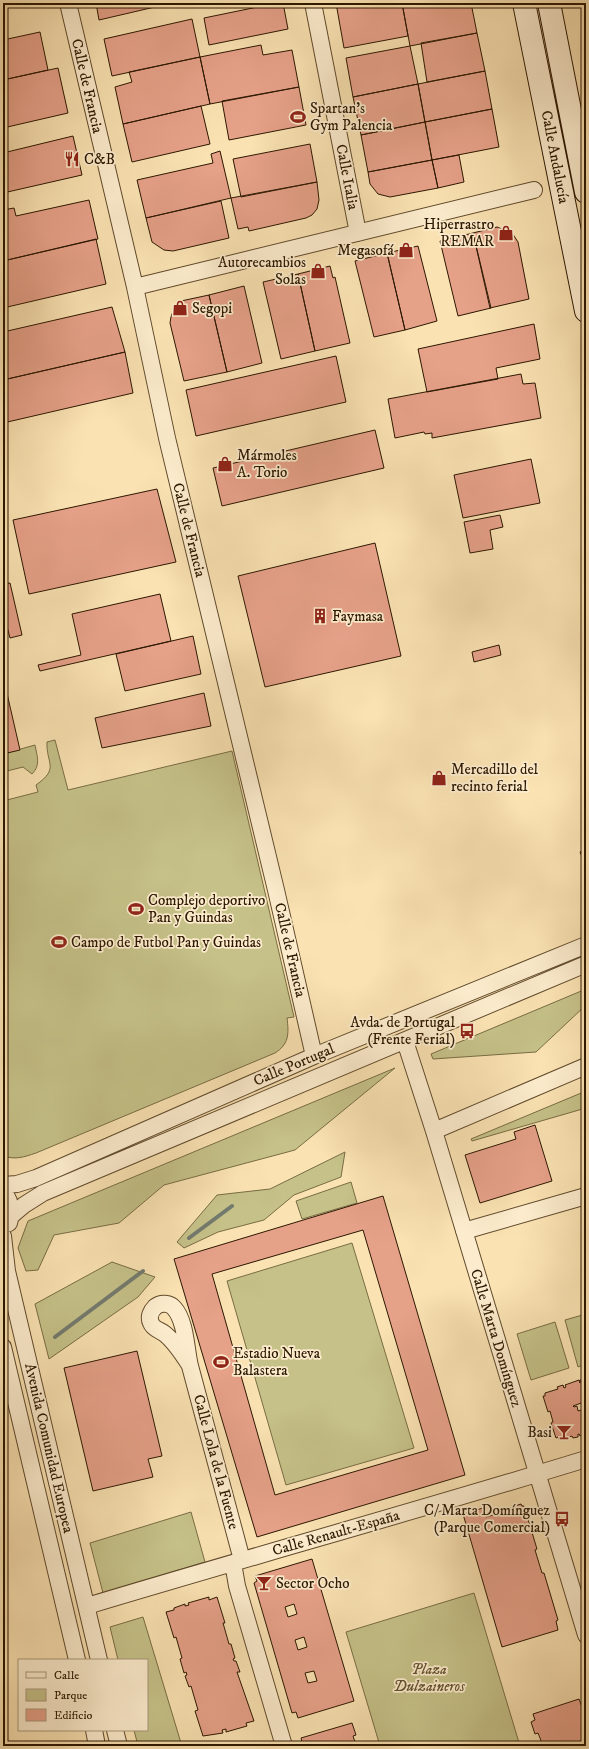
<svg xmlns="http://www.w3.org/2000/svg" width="589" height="1749" viewBox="0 0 589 1749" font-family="'IM FELL DW Pica',serif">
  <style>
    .green { fill: #c5c188; stroke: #786c44 }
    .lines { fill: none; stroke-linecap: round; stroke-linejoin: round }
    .stream { stroke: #737a6e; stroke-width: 4 }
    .building { fill: #e6a189; stroke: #2c1700; fill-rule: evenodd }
    .street-casing { stroke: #604a2c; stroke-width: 18 }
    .secondary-casing { stroke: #2c1700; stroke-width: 24 }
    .street { stroke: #fceccd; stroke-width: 16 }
    .secondary { stroke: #fceccd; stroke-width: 22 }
    .labels { text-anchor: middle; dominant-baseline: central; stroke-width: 3.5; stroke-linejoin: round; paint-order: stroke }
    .street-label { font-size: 15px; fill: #2c1700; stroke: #fceccd }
    .poi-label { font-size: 15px; fill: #2c1700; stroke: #fceccd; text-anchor: start }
    .park-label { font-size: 15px; font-style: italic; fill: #625230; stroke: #fceccd }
  </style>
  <rect width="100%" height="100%" fill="#fae2b2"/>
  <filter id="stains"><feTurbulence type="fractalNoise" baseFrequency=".005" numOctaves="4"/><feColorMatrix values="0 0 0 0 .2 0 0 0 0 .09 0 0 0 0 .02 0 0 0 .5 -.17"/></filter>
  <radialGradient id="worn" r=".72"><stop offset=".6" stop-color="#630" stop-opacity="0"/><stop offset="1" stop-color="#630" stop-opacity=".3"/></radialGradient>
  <path class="green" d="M 55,740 L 68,790 L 232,751 L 294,1017 L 287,1018 C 289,1034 289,1044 275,1053 L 36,1153 C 24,1157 16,1160 3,1156 L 3,801 L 38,792 L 36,785 C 60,768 46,764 47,742 Z
    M 35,745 C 37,756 41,765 32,774 L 23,767 L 3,772 L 3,754 Z
    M 586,989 L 586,1005 L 536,1052 L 433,1059 L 431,1054 Z
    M 395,1068 L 295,1150 L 164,1185 L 119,1223 L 54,1235 L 38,1270 L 26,1271 L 18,1248 L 28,1221 Z
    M 586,1091 L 586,1108 L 472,1141 L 471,1139 Z
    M 345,1152 L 341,1177 L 294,1195 L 264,1220 L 218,1232 L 184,1248 L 177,1242 L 217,1195 L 270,1189 Z
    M 351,1182 L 357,1203 L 302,1219 L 296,1201 Z
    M 352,1243 L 414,1448 L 286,1485 L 227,1281 Z
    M 112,1262 L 155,1277 L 138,1297 L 49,1359 L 35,1304 Z
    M 586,1314 L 586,1364 L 578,1367 L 565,1320 Z
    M 555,1322 L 569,1368 L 531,1380 L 517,1334 Z
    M 191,1512 L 205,1562 L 103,1593 L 90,1543 Z
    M 474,1593 L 520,1746 L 380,1746 L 346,1632 Z
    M 143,1617 L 181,1743 L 168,1746 L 138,1746 L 134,1730 L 147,1730 L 147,1660 L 118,1660 L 110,1627 Z"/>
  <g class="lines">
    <path class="stream" d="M 189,1238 L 232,1206
      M 55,1337 L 143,1271"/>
  </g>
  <path class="building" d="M 96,3 L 172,3 L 99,20 Z
    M 277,3 L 283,3 L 288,29 L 209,45 L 204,18 Z
    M 336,3 L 402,3 L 408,36 L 344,48 Z
    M 402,3 L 471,3 L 477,33 L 410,46 Z
    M 192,19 L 200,57 L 112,76 L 104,39 Z
    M 40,32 L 48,70 L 3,80 L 3,40 Z
    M 477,33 L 485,71 L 427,82 L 421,43 Z
    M 261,45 L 263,55 L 292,50 L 299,87 L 210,104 L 200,57 Z
    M 410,46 L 418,84 L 353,97 L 346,58 Z
    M 200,57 L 210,104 L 123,124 L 115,87 L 132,82 L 129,72 Z
    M 58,68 L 68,113 L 3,128 L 3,80 Z
    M 485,71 L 492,109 L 425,122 L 418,84 Z
    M 418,84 L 425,122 L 361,135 L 353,97 Z
    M 299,87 L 306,125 L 229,140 L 222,101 Z
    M 201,106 L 210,144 L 132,162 L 123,124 Z
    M 492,109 L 499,147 L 432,160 L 425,122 Z
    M 425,122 L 432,160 L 368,172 L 361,135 Z
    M 73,136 L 82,175 L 3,193 L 3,153 Z
    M 310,144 L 317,182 L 241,197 L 233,159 Z
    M 220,151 L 231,198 L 146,218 L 137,180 L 213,163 L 211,154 Z
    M 459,155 L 464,182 L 438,188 L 432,160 Z
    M 432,160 L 438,188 L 390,197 L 378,194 L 370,184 L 368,172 Z
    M 317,182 L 319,200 L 317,209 L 312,215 L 306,218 L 249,231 L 248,227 L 238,229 L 231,198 Z
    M 89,200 L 98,239 L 3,261 L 3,210 L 14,208 L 16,216 Z
    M 221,201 L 229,238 L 173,251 L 164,250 L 152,242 L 146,218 Z
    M 497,227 L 512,233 L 518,242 L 529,299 L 490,308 L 473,233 Z
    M 473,233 L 491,308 L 458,316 L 440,241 Z
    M 96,239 L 106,284 L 3,308 L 3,261 Z
    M 418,246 L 437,321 L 405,330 L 387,253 Z
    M 387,253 L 405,330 L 374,337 L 355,261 Z
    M 330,266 L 333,278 L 335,277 L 350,343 L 315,351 L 298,274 Z
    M 298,274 L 315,351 L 281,359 L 263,282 Z
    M 244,286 L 262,363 L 227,372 L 209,295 Z
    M 209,295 L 227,372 L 184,381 L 170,323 L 171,317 L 173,311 L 181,301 Z
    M 112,307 L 125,352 L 3,380 L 3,332 Z
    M 534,324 L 540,359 L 496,368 L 498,379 L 427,392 L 418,349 Z
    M 125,352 L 133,393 L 3,423 L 3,380 Z
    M 336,356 L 346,402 L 196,436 L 186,390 Z
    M 521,374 L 523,384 L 535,383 L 541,418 L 432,438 L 432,433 L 425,434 L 424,432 L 395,438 L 388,399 Z
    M 375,430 L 384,468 L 222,506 L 213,468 Z
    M 531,459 L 540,503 L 463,518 L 454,475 Z
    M 157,489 L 176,562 L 29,594 L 13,520 Z
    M 500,515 L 503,527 L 490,530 L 493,549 L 470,553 L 464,522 Z
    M 375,543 L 401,656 L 265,687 L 238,576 Z
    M 10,583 L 22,635 L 10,638 L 3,611 L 3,584 Z
    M 160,594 L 171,641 L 40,671 L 38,665 L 81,655 L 72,614 Z
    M 193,636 L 201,674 L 125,691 L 116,654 Z
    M 499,645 L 501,655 L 474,662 L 472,652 Z
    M 3,676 L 20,750 L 3,754 Z
    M 204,693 L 211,726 L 102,748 L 95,718 Z
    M 586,849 L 586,866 L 580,852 Z
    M 535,1125 L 552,1181 L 480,1203 L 465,1155 L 516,1139 L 514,1132 Z
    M 383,1196 L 465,1475 L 257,1537 L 174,1259 ZM 363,1230 L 428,1450 L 275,1495 L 212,1274 Z
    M 137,1351 L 162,1456 L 148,1459 L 153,1477 L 93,1491 L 64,1368 Z
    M 586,1379 L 586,1434 L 580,1436 L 579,1434 L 578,1434 L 578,1437 L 573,1438 L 572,1436 L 559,1440 L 558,1437 L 556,1438 L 551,1423 L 553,1422 L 550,1411 L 548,1412 L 543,1396 L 545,1396 L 545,1393 L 558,1389 L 557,1387 L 563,1385 L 564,1388 L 566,1387 L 565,1385 L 579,1380 L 580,1383 L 580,1380 ZM 584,1402 L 585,1409 L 578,1411 L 577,1406 L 574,1407 L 573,1406 Z
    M 521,1504 L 522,1506 L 524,1506 L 537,1549 L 535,1550 L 542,1573 L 544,1573 L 558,1620 L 556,1621 L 558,1630 L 502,1647 L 463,1514 L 483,1508 L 486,1517 L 510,1510 L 509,1508 Z
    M 312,1559 L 354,1701 L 298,1718 L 296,1712 L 292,1713 L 254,1583 L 257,1581 L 255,1576 ZM 294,1604 L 297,1614 L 288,1617 L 285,1607 ZM 304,1637 L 307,1647 L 298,1650 L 295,1640 ZM 314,1671 L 317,1681 L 308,1683 L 305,1673 Z
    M 209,1597 L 209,1600 L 217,1597 L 225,1623 L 223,1623 L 229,1644 L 231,1644 L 235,1658 L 233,1659 L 234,1661 L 236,1661 L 240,1672 L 237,1672 L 254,1721 L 246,1723 L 247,1726 L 226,1732 L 226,1729 L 222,1730 L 223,1733 L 203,1736 L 195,1711 L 198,1710 L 191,1686 L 189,1687 L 185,1676 L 187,1675 L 186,1672 L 184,1673 L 180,1659 L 182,1658 L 176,1637 L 174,1638 L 166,1612 L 174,1610 L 174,1608 L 185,1604 L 185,1606 L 189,1605 L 188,1603 Z
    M 579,1699 L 582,1707 L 585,1706 L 586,1709 L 586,1746 L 539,1746 L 542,1743 L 538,1733 L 535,1734 L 531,1722 L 535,1720 L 533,1714 Z
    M 352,1723 L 356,1735 L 353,1736 L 356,1745 L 359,1745 L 359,1746 L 303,1746 L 301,1738 Z"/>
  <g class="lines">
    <defs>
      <path id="street" d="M 68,3 L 135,287 L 167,438 L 276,890 L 314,1056
        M 313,3 L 358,233
        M 135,287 L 534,190
        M 405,1041 L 434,1131 L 586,1635
        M 434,1131 L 586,1066
        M 3,1185 L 17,1184 L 36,1178 L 314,1056 L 586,945
        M 3,1191 C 11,1201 13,1211 9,1223
        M 11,1216 L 24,1205 L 43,1193 L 586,964
        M 464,1231 L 586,1196
        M 3,1236 L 7,1271 L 99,1660
        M 3,1347 L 77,1660
        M 189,1364 C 182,1353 175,1342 165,1334 C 160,1330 153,1329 151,1323 C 148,1317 151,1311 155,1307 C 161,1302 170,1303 174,1308 C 186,1321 186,1350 190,1366 C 207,1431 225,1495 242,1560
        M 233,1563 L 237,1586 L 284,1746
        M 87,1606 C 253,1556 420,1510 586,1459
        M 94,1730 L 97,1746
        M 115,1730 L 119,1746"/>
      <path id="secondary" d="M 524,3 L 586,311
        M 549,3 L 586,192"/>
    </defs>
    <use href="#street" class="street-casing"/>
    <use href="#secondary" class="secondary-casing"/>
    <use href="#street" class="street"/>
    <use href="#secondary" class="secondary"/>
  </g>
  <defs>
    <symbol id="stadium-bare" viewBox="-9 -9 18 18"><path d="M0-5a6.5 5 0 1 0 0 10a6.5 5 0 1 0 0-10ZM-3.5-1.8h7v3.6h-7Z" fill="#8f2418" stroke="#fceccd" stroke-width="2.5" paint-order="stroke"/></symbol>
    <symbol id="restaurant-bare" viewBox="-9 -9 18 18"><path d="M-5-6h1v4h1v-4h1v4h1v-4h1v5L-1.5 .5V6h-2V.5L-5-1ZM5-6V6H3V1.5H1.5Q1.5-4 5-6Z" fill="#8f2418" stroke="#fceccd" stroke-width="2.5" paint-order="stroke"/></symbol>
    <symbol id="shop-bare" viewBox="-9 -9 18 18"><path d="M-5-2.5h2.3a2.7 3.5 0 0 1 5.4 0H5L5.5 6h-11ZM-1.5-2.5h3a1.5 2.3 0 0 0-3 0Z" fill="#8f2418" stroke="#fceccd" stroke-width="2.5" paint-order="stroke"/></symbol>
    <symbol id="building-bare" viewBox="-9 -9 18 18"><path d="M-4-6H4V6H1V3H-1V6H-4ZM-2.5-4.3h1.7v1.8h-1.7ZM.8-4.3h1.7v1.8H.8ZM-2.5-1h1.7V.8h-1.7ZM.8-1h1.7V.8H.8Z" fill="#8f2418" stroke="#fceccd" stroke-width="2.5" paint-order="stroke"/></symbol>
    <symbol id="bus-bare" viewBox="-9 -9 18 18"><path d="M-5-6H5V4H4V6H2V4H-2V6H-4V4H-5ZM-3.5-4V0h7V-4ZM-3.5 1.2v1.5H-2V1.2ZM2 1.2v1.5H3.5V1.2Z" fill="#8f2418" stroke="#fceccd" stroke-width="2.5" paint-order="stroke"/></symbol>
    <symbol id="bar-bare" viewBox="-9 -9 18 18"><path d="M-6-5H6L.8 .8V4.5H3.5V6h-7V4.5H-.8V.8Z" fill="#8f2418" stroke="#fceccd" stroke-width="2.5" paint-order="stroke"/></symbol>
  </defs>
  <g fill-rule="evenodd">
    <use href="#stadium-bare" x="287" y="106" width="22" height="22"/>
    <use href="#restaurant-bare" x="61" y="148" width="22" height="22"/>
    <use href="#shop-bare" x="495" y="222" width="22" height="22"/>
    <use href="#shop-bare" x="395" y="239" width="22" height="22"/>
    <use href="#shop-bare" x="307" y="260" width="22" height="22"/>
    <use href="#shop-bare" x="169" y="297" width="22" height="22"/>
    <use href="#shop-bare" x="214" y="453" width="22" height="22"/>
    <use href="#building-bare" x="309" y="605" width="22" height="22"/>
    <use href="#shop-bare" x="428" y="767" width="22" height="22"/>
    <use href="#stadium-bare" x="125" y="898" width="22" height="22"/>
    <use href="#stadium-bare" x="48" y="931" width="22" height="22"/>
    <use href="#bus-bare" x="456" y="1020" width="22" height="22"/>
    <use href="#stadium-bare" x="210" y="1351" width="22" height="22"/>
    <use href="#bar-bare" x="553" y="1421" width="22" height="22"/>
    <use href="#bus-bare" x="551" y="1508" width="22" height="22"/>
    <use href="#bar-bare" x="253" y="1572" width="22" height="22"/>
  </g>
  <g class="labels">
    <g class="street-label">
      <text transform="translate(87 86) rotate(77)">Calle de Francia</text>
      <text transform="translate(555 157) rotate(79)">Calle Andalucía</text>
      <text transform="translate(347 177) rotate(79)">Calle Italia</text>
      <text transform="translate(189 530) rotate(76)">Calle de Francia</text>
      <text transform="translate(290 950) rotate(77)">Calle de Francia</text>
      <text transform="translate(294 1065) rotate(-23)">Calle Portugal</text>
      <text transform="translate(496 1338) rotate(73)">Calle Marta Domínguez</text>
      <text transform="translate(49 1448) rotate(77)">Avenida Comunidad Europea</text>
      <text transform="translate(216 1462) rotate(75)">Calle Lola de la Fuente</text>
      <text transform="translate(336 1533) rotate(-16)">Calle Renault-España</text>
    </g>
    <g class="poi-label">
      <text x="310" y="108">Spartan's<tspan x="310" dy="17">Gym Palencia</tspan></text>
      <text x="84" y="159">C&amp;B</text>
      <text x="494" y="224" text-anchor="end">Hiperrastro<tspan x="494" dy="17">REMAR</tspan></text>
      <text x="394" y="250" text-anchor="end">Megasofá</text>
      <text x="306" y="262" text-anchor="end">Autorecambios<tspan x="306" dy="17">Solas</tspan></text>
      <text x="192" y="308">Segopi</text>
      <text x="237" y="455">Mármoles<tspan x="237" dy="17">A. Torio</tspan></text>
      <text x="332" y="616">Faymasa</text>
      <text x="451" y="769">Mercadillo del<tspan x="451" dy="17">recinto ferial</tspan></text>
      <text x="148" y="900">Complejo deportivo<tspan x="148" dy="17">Pan y Guindas</tspan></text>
      <text x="71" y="942">Campo de Futbol Pan y Guindas</text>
      <text x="455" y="1022" text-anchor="end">Avda. de Portugal<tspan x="455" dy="17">(Frente Ferial)</tspan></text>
      <text x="233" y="1353">Estadio Nueva<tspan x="233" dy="17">Balastera</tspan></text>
      <text x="552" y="1432" text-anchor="end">Basi</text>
      <text x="550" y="1510" text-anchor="end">C/ Marta Domínguez<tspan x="550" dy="17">(Parque Comercial)</tspan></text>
      <text x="276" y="1583">Sector Ocho</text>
    </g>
    <g class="park-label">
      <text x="429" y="1669">Plaza<tspan x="429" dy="17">Dulzaineros</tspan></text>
    </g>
  </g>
  <rect width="589" height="1749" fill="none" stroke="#fae2b2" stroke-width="16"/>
  <rect x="4" y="4" width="581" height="1741" fill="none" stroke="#2c1700" stroke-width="2"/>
  <rect x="8" y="8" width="573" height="1733" fill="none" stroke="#2c1700"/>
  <rect x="18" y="1659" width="130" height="72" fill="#fceccd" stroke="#a9977b"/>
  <rect x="26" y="1672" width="20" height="6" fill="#fceccd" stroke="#a9977b"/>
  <text x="54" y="1679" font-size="12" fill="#2c1700">Calle</text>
  <rect x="26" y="1689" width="20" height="12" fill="#c5c188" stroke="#a9977b"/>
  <text x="54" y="1699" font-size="12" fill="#2c1700">Parque</text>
  <rect x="26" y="1709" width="20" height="12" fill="#e6a189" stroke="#a9977b"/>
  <text x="54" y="1719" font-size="12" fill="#2c1700">Edificio</text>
  <rect width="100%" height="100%" filter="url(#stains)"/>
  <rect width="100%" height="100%" fill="url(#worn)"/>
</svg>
